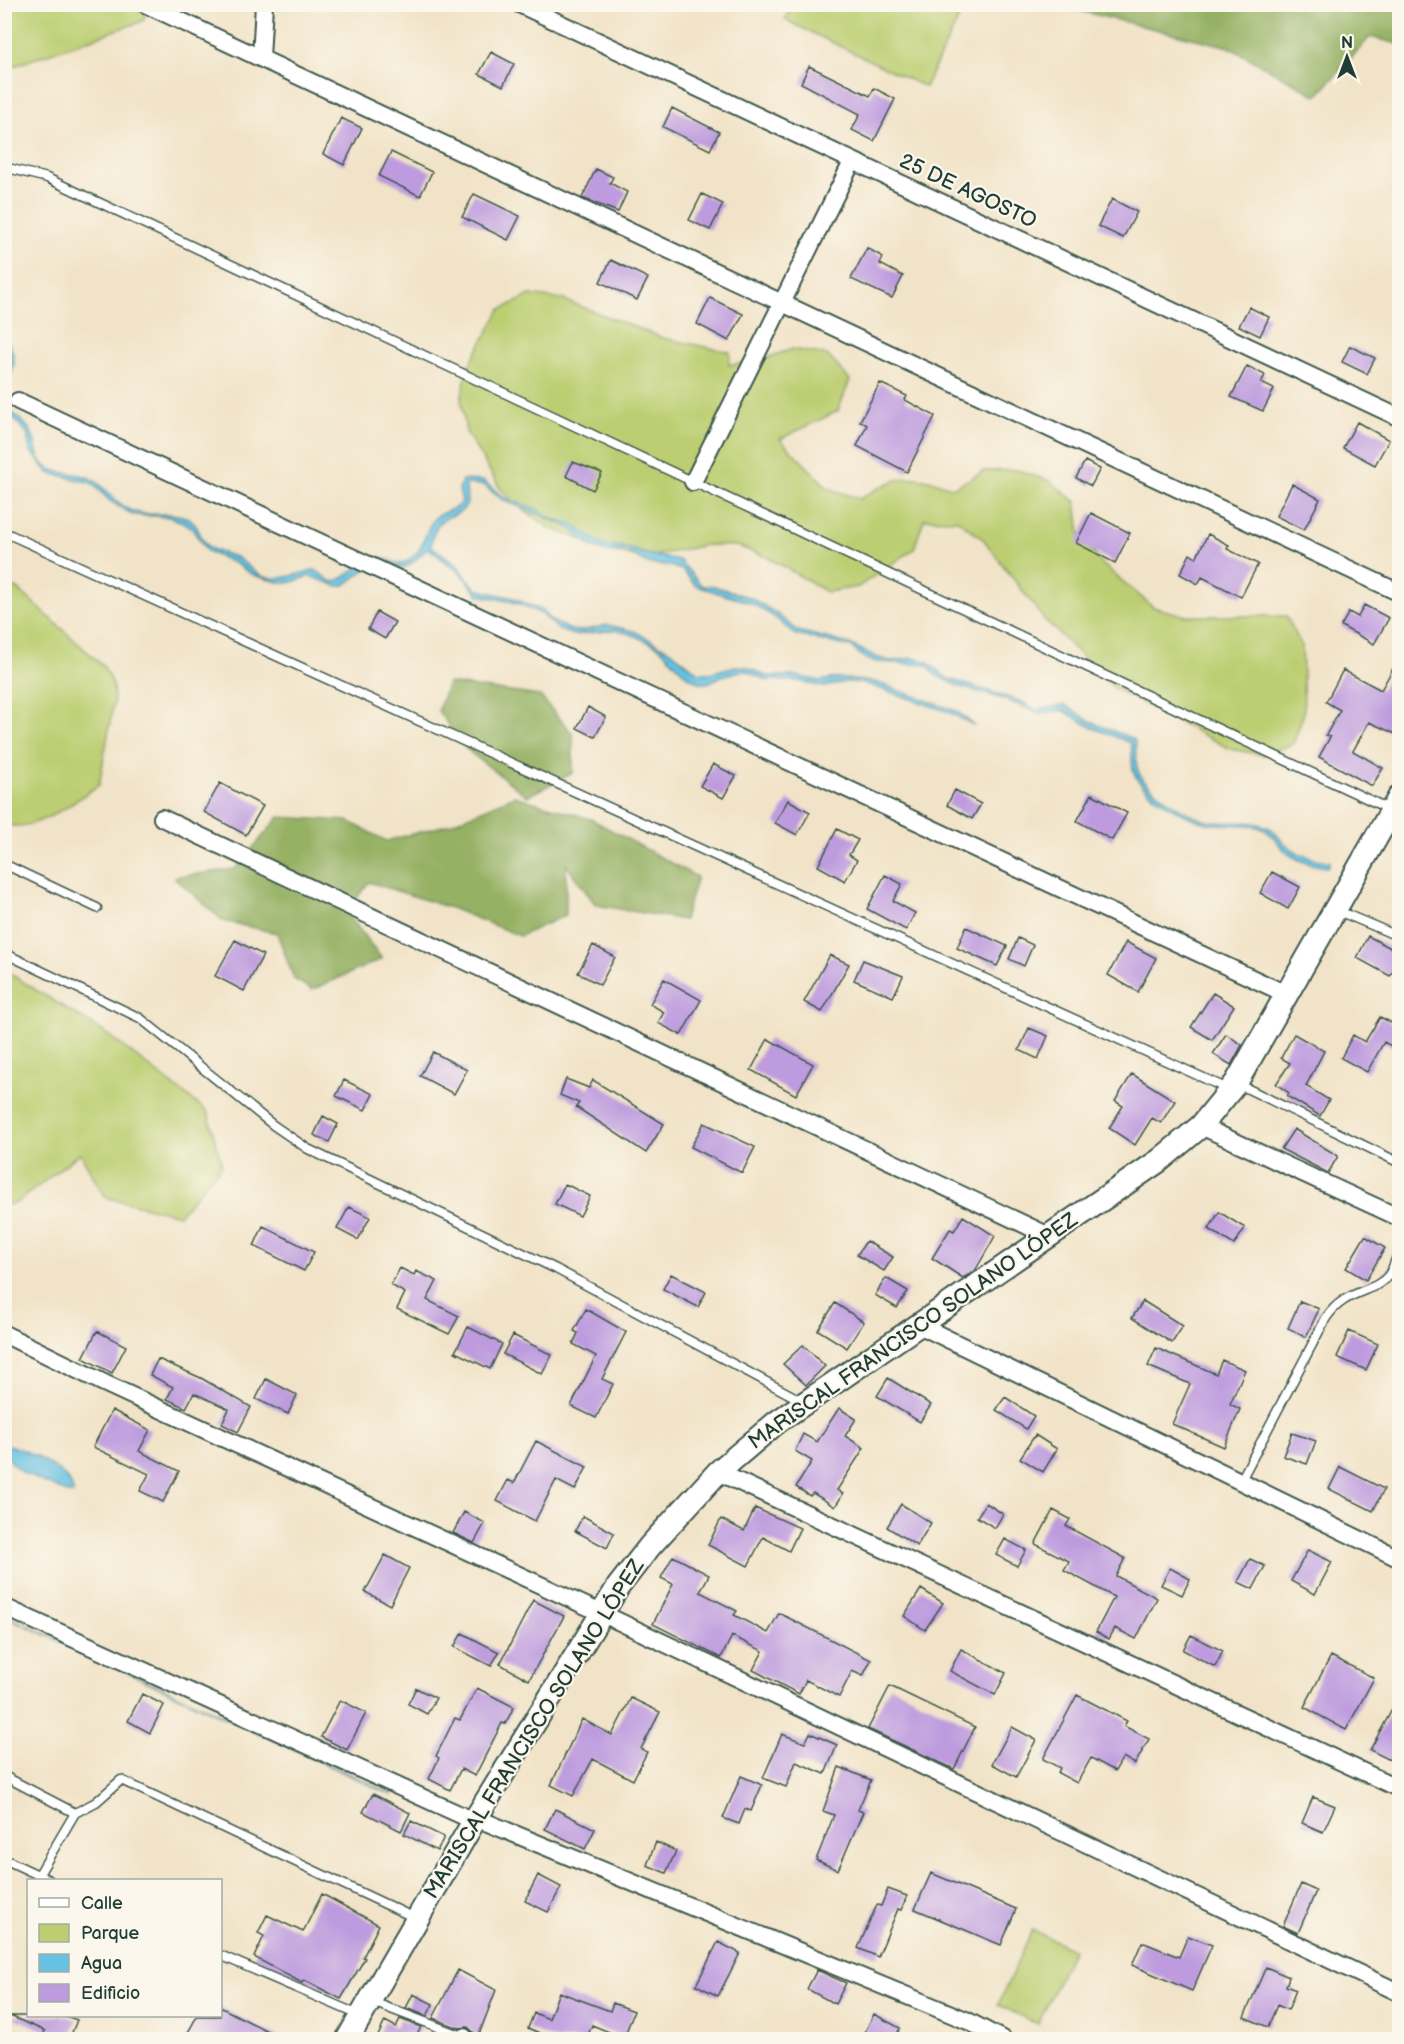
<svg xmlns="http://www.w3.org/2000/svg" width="1404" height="2044" viewBox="0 0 1404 2044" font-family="'Balsamiq Sans',sans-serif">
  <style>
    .green { fill: #bcce71; stroke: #6e8652; stroke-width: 1.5 }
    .forest { fill: #95b163; stroke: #5a774c; stroke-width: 1.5 }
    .water { fill: #66c1e3; stroke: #427f8c; stroke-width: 1.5 }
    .building { fill: #bd9bde }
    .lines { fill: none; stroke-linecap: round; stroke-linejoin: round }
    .lane-casing { stroke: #3e564a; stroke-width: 11 }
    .street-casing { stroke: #3e564a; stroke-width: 20 }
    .secondary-casing { stroke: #3e564a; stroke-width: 26 }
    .lane { stroke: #fff; stroke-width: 8 }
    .street { stroke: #fff; stroke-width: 16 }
    .secondary { stroke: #fff; stroke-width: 22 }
    .labels { text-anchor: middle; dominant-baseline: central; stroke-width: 4.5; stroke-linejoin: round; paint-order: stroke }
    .street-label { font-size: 21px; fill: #1f3d34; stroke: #fbf7ec }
  </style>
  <rect width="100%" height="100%" fill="#fbf7ec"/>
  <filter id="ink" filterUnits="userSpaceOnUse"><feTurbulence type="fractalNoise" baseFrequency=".0167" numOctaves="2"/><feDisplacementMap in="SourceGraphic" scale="12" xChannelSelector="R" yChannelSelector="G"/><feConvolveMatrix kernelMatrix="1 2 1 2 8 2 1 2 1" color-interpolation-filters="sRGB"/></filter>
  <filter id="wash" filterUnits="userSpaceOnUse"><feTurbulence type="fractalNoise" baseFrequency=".008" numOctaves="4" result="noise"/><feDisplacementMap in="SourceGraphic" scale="24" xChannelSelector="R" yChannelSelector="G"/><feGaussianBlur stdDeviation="1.35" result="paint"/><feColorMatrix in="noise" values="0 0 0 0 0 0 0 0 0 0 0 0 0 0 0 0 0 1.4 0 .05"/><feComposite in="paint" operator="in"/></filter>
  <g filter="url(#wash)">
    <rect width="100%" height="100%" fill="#f1e3c7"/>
    <path class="green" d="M 4,5 L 149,5 L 143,21 L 5,69 Z
      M 792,5 L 792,4 L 965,5 L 925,87 L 785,20 Z
      M 530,295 L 564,300 L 663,338 L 730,352 L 729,365 L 761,360 L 792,349 L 827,355 L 850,380 L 838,411 L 780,439 L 828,488 L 860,499 C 900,475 909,471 953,488 L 984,471 L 1017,470 L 1050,481 L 1076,502 L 1080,535 L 1101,563 L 1153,607 L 1186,616 L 1286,616 L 1302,646 L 1304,713 L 1293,744 L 1263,755 L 1230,749 L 1114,688 L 1043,618 L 984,540 L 958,520 L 924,519 L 914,549 L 858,587 L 827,592 L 769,558 L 738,546 L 706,545 L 643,558 L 612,551 L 550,528 L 523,510 L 500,488 L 466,432 L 461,399 L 468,367 L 500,310 Z
      M 5,585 L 18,589 L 104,667 L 113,684 L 114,701 L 99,785 C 71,803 39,832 4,825 Z
      M 4,970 L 104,1032 L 208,1112 L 222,1165 L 179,1215 L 105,1197 L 80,1153 L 18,1202 L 5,1206 Z
      M 1032,1930 L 1073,1949 L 1038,2024 L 998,2005 Z"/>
    <path class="forest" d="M 1055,5 L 1399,5 L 1399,44 L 1370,37 L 1317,96 L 1229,47 Z
      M 448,683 L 540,696 L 573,734 L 573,773 L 527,796 L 466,749 L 438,711 Z
      M 514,796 L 591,819 L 697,877 L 684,920 L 596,905 L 566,865 L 566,915 L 520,936 L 451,908 L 369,882 L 346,912 L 382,959 L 312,990 L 294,979 L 277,933 L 223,921 L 174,877 L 235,869 L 279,817 L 348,821 L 386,841 L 450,824 Z"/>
    <path class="water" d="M 8,342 C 25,371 0,380 6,403 C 10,414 24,420 30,430 C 37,441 35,455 43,464 C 57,477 80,470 95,481 C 109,491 121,510 139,513 C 155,516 172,511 188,518 C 200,524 199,540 209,547 C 218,553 230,554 239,559 C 246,564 253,572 261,576 C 281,583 296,573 315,570 L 332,582 C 349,579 361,559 377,558 C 397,557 397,575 418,551 C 426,541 426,527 435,518 C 444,510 456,511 462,501 L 459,490 L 462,480 L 483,481 L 505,498 L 536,509 L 552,519 L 570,523 L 603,545 L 624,547 L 646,554 L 679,560 L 702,586 L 714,586 L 751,598 L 776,613 L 798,631 L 850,644 L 876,657 L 890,661 L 913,658 L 928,662 L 947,678 L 1020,701 L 1035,709 L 1065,705 L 1091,722 L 1134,739 C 1138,751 1133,763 1140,775 C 1150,791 1186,814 1204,820 C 1225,826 1245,817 1268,827 C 1273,830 1277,835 1281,840 C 1296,854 1310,860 1330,861 L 1328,867 C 1311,865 1294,861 1282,848 C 1275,839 1270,831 1258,827 C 1244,823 1226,826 1212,824 C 1190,821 1145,795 1135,775 C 1130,764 1133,754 1131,743 L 1091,727 L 1063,710 L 1038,713 L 1003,699 L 958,686 L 935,675 L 927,665 L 876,662 L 866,659 L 851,647 L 796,635 L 773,616 L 751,603 L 696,586 L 682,570 L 670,566 L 649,564 L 626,551 L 606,552 L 591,546 L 569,527 L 503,500 L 483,485 L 466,484 L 467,504 C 455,524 437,507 431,546 L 456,564 L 476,589 L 513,598 L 544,611 L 550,620 L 571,630 L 581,631 L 608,625 L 634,631 L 672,652 L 699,673 L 710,673 L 735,666 L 747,667 L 766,676 L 796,676 L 820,681 L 838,678 L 875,682 L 957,711 L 975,726 L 949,712 L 863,683 L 845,682 L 824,687 L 798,681 L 766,680 L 744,670 L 722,676 L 708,683 L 700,683 L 686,675 L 659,647 L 633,635 L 615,630 L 574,635 L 559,630 L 542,614 L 517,603 L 479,595 L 460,573 L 428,548 C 396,580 408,563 373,564 L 345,585 L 337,586 L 310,576 L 289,583 L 277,582 L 253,575 L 236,564 L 207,551 L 191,527 L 185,523 L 170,517 L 133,515 L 110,501 L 92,483 L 49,473 L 30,450 L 27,433 L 5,409 C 5,400 3,389 5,380 C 7,365 16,360 6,344 Z
      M 5,1445 C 23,1446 74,1474 73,1493 L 67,1493 C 48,1481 6,1475 5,1445 Z
      M 4,1615 L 393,1794 L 392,1795 L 5,1616 Z"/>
    <g id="blocks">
      <path class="building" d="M 491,52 L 514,64 L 503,86 L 479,74 Z
        M 809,66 L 870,96 L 874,88 L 895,99 L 874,141 L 852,130 L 860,114 L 801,83 Z
        M 672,108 L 719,132 L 710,150 L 663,127 Z
        M 341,118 L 362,128 L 344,165 L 323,154 Z
        M 391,152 L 432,172 L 420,196 L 379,176 Z
        M 596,169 L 613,177 L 610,183 L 627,192 L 618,212 L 582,198 Z
        M 474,194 L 520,216 L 508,240 L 462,217 Z
        M 702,194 L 723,204 L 710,230 L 689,220 Z
        M 1112,199 L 1137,212 L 1123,238 L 1098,226 Z
        M 867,248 L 883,257 L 880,264 L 903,276 L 892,298 L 851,279 Z
        M 611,260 L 648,278 L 637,300 L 600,282 Z
        M 710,298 L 743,314 L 729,341 L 697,324 Z
        M 1249,307 L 1269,317 L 1260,336 L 1239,326 Z
        M 1350,346 L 1375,358 L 1367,374 L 1342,362 Z
        M 1247,366 L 1265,375 L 1261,383 L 1274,389 L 1263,411 L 1231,397 Z
        M 880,383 L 907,396 L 905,400 L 935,416 L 907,472 L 857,446 L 867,425 L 860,421 Z
        M 1357,422 L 1389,440 L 1375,465 L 1343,448 Z
        M 1085,461 L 1100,469 L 1091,486 L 1076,478 Z
        M 573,462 L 602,473 L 593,490 L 566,476 Z
        M 1292,484 L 1320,499 L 1304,530 L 1276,516 Z
        M 1091,513 L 1130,533 L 1115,563 L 1076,543 Z
        M 1208,534 L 1229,545 L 1227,549 L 1258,564 L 1241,597 L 1202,577 L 1198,584 L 1180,574 L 1190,554 L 1196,558 Z
        M 1364,605 L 1389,618 L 1374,644 L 1341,626 L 1349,612 L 1358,617 Z
        M 377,612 L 395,622 L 385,639 L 368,629 Z
        M 1400,656 L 1400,736 L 1369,722 L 1353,751 L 1383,768 L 1372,786 L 1319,757 L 1330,737 L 1326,735 L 1340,710 L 1326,702 L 1343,670 L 1381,690 Z
        M 588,707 L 606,717 L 595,737 L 577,728 Z
        M 713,764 L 736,776 L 723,798 L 700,786 Z
        M 220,783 L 263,806 L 246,835 L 204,812 Z
        M 955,790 L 981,804 L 972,819 L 947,805 Z
        M 1092,794 L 1127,813 L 1112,840 L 1077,821 Z
        M 788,800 L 810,812 L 797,835 L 775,823 Z
        M 837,829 L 858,840 L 849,855 L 857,860 L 845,881 L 818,866 Z
        M 1272,872 L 1300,887 L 1288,909 L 1260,893 Z
        M 885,875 L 902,884 L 893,901 L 915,913 L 906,930 L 867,909 Z
        M 966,927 L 1007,946 L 997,966 L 957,948 Z
        M 1368,936 L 1400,953 L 1400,960 L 1390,976 L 1357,958 Z
        M 1018,938 L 1033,945 L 1024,966 L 1009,959 Z
        M 235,940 L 263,955 L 244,991 L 215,976 Z
        M 1126,942 L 1156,958 L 1138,992 L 1108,975 Z
        M 593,945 L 615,957 L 600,985 L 578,973 Z
        M 830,955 L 849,964 L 822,1012 L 804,1002 Z
        M 863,960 L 903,976 L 893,997 L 854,980 Z
        M 664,979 L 701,1000 L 681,1035 L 658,1023 L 664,1012 L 650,1004 Z
        M 1213,993 L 1234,1006 L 1212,1040 L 1191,1027 Z
        M 1380,1017 L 1400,1027 L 1400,1051 L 1384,1042 L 1367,1072 L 1341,1058 L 1353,1035 L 1365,1042 Z
        M 1029,1028 L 1048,1036 L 1038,1059 L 1019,1050 Z
        M 1226,1034 L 1242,1045 L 1231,1065 L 1213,1054 Z
        M 1294,1034 L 1324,1051 L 1306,1086 L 1329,1100 L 1320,1116 L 1287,1096 L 1289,1093 L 1276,1084 L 1290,1063 L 1281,1058 Z
        M 768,1039 L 813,1064 L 796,1095 L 751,1070 Z
        M 433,1052 L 467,1070 L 454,1094 L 420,1076 Z
        M 1132,1074 L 1175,1101 L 1161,1123 L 1152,1118 L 1135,1145 L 1109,1128 L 1123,1106 L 1115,1101 Z
        M 566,1079 L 589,1088 L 593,1080 L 664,1124 L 646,1153 L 576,1107 L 579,1103 L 560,1095 Z
        M 344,1080 L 373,1094 L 365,1110 L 336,1096 Z
        M 323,1116 L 338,1124 L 329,1142 L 314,1135 Z
        M 704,1123 L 755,1147 L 742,1173 L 691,1147 Z
        M 1294,1129 L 1338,1156 L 1328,1173 L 1281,1149 Z
        M 565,1184 L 590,1196 L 580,1216 L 555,1204 Z
        M 349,1207 L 370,1217 L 358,1240 L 337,1229 Z
        M 1219,1212 L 1245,1228 L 1234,1245 L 1209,1229 Z
        M 963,1216 L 995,1236 L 975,1271 L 963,1278 L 932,1258 L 950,1229 L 954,1231 Z
        M 263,1226 L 314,1252 L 304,1271 L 254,1246 Z
        M 1365,1236 L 1385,1248 L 1366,1280 L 1346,1268 Z
        M 866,1241 L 893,1257 L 884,1271 L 857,1255 Z
        M 400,1268 L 414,1275 L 416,1271 L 437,1281 L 427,1300 L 459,1316 L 449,1334 L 397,1309 L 405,1293 L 391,1285 Z
        M 671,1274 L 706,1292 L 698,1307 L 663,1289 Z
        M 886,1278 L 908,1291 L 897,1308 L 875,1295 Z
        M 1143,1301 L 1183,1326 L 1172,1343 L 1132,1318 Z
        M 1300,1301 L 1319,1309 L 1306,1337 L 1288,1328 Z
        M 835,1303 L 864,1322 L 847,1348 L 818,1330 Z
        M 586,1309 L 626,1332 L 602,1379 L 613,1384 L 596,1418 L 571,1406 L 596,1356 L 573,1344 L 578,1333 L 574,1331 Z
        M 468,1327 L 502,1344 L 490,1369 L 455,1352 Z
        M 97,1331 L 126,1346 L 112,1373 L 83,1358 Z
        M 1349,1331 L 1378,1344 L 1366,1370 L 1337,1357 Z
        M 513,1335 L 552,1355 L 542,1374 L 503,1354 Z
        M 803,1345 L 825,1366 L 806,1385 L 783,1364 Z
        M 1156,1348 L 1216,1374 L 1222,1360 L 1245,1370 L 1230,1404 L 1240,1409 L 1224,1447 L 1172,1424 L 1190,1384 L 1148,1366 Z
        M 158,1359 L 201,1378 L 251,1407 L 238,1432 L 222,1424 L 229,1409 L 194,1393 L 186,1408 L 167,1399 L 173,1387 L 150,1375 Z
        M 888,1378 L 931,1405 L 920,1422 L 877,1396 Z
        M 266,1379 L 297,1395 L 288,1414 L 256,1399 Z
        M 1005,1397 L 1034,1416 L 1026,1429 L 996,1410 Z
        M 839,1408 L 856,1419 L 845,1436 L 864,1448 L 837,1490 L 843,1494 L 835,1507 L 813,1493 L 810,1496 L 796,1487 L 812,1461 L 795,1451 L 803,1434 L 817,1442 Z
        M 112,1410 L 150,1430 L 139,1451 L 179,1471 L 163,1502 L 140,1491 L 149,1474 L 93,1447 Z
        M 1292,1433 L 1316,1441 L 1307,1464 L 1283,1456 Z
        M 1035,1435 L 1057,1449 L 1043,1472 L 1020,1458 Z
        M 536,1441 L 587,1467 L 575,1490 L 556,1480 L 535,1521 L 497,1501 L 508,1480 L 514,1483 Z
        M 1340,1467 L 1384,1489 L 1373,1511 L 1329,1489 Z
        M 986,1503 L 1003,1514 L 995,1528 L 977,1517 Z
        M 901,1504 L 931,1523 L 917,1546 L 887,1527 Z
        M 755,1508 L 800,1528 L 789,1551 L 763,1537 L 748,1566 L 708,1545 L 721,1519 L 744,1531 Z
        M 1053,1510 L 1070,1519 L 1066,1526 L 1125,1558 L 1116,1576 L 1157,1598 L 1136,1639 L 1115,1628 L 1109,1639 L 1096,1632 L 1114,1597 L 1064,1570 L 1069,1561 L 1035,1544 Z
        M 464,1512 L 485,1523 L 474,1543 L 453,1533 Z
        M 583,1516 L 614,1533 L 607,1548 L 575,1531 Z
        M 1005,1539 L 1026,1550 L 1017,1566 L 996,1555 Z
        M 1308,1550 L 1332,1562 L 1315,1594 L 1291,1581 Z
        M 385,1555 L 409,1568 L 390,1605 L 365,1592 Z
        M 673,1556 L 709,1575 L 700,1592 L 737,1611 L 734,1615 L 768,1633 L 779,1613 L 871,1660 L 863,1676 L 852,1671 L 839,1697 L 806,1680 L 799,1694 L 753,1670 L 763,1651 L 732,1636 L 721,1658 L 653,1624 L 673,1584 L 661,1578 Z
        M 1250,1559 L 1265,1566 L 1253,1589 L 1238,1582 Z
        M 1170,1568 L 1190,1579 L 1182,1595 L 1161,1585 Z
        M 921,1589 L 943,1603 L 925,1630 L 904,1616 Z
        M 533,1600 L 564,1616 L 529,1680 L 500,1664 Z
        M 462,1633 L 499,1652 L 491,1666 L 454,1647 Z
        M 1191,1635 L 1223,1651 L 1215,1667 L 1183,1650 Z
        M 961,1649 L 1006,1673 L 995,1695 L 950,1671 Z
        M 1331,1656 L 1374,1678 L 1346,1730 L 1304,1707 Z
        M 890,1686 L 975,1727 L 954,1769 L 868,1729 Z
        M 416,1688 L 436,1698 L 427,1714 L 408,1704 Z
        M 477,1688 L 514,1707 L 505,1724 L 502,1723 L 475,1776 L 461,1769 L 450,1790 L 429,1779 L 439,1758 L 436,1756 L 455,1718 L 460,1720 Z
        M 142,1694 L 164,1705 L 150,1733 L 128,1721 Z
        M 1077,1695 L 1127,1721 L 1124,1726 L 1149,1739 L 1135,1764 L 1123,1757 L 1115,1771 L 1091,1758 L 1077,1783 L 1058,1773 L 1060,1768 L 1043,1759 Z
        M 1400,1695 L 1400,1751 L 1394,1762 L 1370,1750 Z
        M 631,1698 L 660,1712 L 641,1749 L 647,1752 L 633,1780 L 593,1759 L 573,1796 L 551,1785 L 582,1719 L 612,1735 Z
        M 340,1700 L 366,1713 L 347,1750 L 321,1737 Z
        M 1012,1727 L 1036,1740 L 1016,1777 L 992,1764 Z
        M 810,1733 L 837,1745 L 825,1774 L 796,1762 L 786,1787 L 763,1778 L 782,1734 L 805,1743 Z
        M 839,1767 L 871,1780 L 858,1810 L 863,1812 L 838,1870 L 816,1860 L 834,1815 L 823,1811 Z
        M 741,1776 L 762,1785 L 751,1811 L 745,1809 L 739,1824 L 723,1818 Z
        M 373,1794 L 410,1813 L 401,1831 L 363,1812 Z
        M 1313,1797 L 1335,1806 L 1323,1832 L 1302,1823 Z
        M 555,1809 L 595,1829 L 585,1849 L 545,1829 Z
        M 411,1821 L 444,1837 L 437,1851 L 404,1834 Z
        M 656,1842 L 676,1851 L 666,1873 L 647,1865 Z
        M 931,1873 L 1016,1909 L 1001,1945 L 915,1909 Z
        M 538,1875 L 561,1887 L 548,1912 L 525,1901 Z
        M 1301,1884 L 1316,1891 L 1298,1933 L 1283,1926 Z
        M 888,1889 L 907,1896 L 901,1910 L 898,1909 L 878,1957 L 858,1948 L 877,1905 L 881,1906 Z
        M 322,1894 L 379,1925 L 363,1957 L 365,1958 L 341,1999 L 304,1980 L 302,1983 L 254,1957 L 264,1936 L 258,1933 L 267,1915 L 303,1932 Z
        M 1188,1936 L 1212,1945 L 1192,1991 L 1132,1965 L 1142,1942 L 1179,1957 Z
        M 718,1942 L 740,1953 L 718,1996 L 696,1985 Z
        M 1266,1967 L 1289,1977 L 1286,1986 L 1296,1990 L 1288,2010 L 1277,2005 L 1268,2027 L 1244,2017 Z
        M 458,1970 L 496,1990 L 478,2037 L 468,2027 L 459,2028 L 433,2018 Z
        M 817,1970 L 846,1983 L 835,2004 L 807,1989 Z
        M 559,1992 L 610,2011 L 613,2003 L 634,2011 L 624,2038 L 592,2025 L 586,2040 L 556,2040 L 528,2028 L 534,2013 L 549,2019 Z
        M 413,1994 L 433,2004 L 427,2016 L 406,2008 Z
        M 220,2007 L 285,2040 L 184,2040 L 197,2016 L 220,2016 Z
        M 874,2014 L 900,2028 L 894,2040 L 861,2040 Z
        M 10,2016 L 66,2016 L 77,2020 L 69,2040 L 52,2040 L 43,2036 L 45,2031 Z
        M 400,2019 L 421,2027 L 416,2037 L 421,2040 L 376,2040 L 385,2021 L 396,2027 Z"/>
    </g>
  </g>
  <g filter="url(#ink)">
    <use href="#blocks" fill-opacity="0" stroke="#3e564a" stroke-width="1.5"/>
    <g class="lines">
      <defs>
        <path id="lane" d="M 4,167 L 47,178 L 1391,810
          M 4,532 L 1230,1090
          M 4,864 L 97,908
          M 1336,910 L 1400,937
          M 4,953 L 140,1018 L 273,1125 L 308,1149 L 556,1269 L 804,1402
          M 1238,1084 L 1400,1163
          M 1240,1482 L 1326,1318 C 1345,1289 1374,1293 1388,1276 C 1394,1269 1396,1257 1400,1249
          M 4,1776 L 75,1813
          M 4,1859 L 49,1880
          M 38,1876 L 75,1813 L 96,1802 L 121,1780 L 415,1918
          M 220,1955 L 359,2015
          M 370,2001 L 467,2038"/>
        <path id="street" d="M 145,4 L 1400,593
          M 519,4 L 1400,418
          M 261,58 L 264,4
          M 18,401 L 1288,995
          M 693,482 L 852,162
          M 162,818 L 1049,1236
          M 1201,1126 L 1400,1218
          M 919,1325 L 1400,1559
          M 4,1334 L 106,1384 L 601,1613 L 1400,1993
          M 718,1472 L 1400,1789
          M 4,1607 L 474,1821
          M 476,1818 L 968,2021 L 1004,2040
          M 463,2040 L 464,2037"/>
        <path id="secondary" d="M 347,2040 L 474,1821 L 618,1587 L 650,1546 L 718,1472 L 777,1422 L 1160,1160 L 1201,1126 L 1236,1083 L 1400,796"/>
      </defs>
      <use href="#lane" class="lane-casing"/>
      <use href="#street" class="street-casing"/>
      <use href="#secondary" class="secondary-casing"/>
      <use href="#lane" class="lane"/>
      <use href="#street" class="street"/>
      <use href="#secondary" class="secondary"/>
    </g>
  </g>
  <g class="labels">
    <g class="street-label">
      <text transform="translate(968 191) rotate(25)">25 DE AGOSTO</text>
      <text transform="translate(913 1331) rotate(-35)">MARISCAL FRANCISCO SOLANO LÓPEZ</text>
      <text transform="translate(534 1729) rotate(-58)">MARISCAL FRANCISCO SOLANO LÓPEZ</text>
    </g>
  </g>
  <rect width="1404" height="2044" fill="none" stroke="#fbf7ec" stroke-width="24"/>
  <rect x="27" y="1879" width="195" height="138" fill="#fbf7ec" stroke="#a3ada2" stroke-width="1.5"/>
  <rect x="39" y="1898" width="30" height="9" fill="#ffffff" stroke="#a3ada2" stroke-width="1.5"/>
  <text x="81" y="1909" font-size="18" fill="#1f3d34">Calle</text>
  <rect x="39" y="1924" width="30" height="18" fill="#bcce71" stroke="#a3ada2" stroke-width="1.5"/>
  <text x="81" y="1939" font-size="18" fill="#1f3d34">Parque</text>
  <rect x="39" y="1954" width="30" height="18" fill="#66c1e3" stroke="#a3ada2" stroke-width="1.5"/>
  <text x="81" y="1969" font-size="18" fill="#1f3d34">Agua</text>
  <rect x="39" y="1984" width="30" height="18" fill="#bd9bde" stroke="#a3ada2" stroke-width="1.5"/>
  <text x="81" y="1999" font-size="18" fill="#1f3d34">Edificio</text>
  <g transform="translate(1347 57)" stroke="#fbf7ec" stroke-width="4.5" paint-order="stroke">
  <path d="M0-4.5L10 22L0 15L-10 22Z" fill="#1f3d34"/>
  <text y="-9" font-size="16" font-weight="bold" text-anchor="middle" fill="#1f3d34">N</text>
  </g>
</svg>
